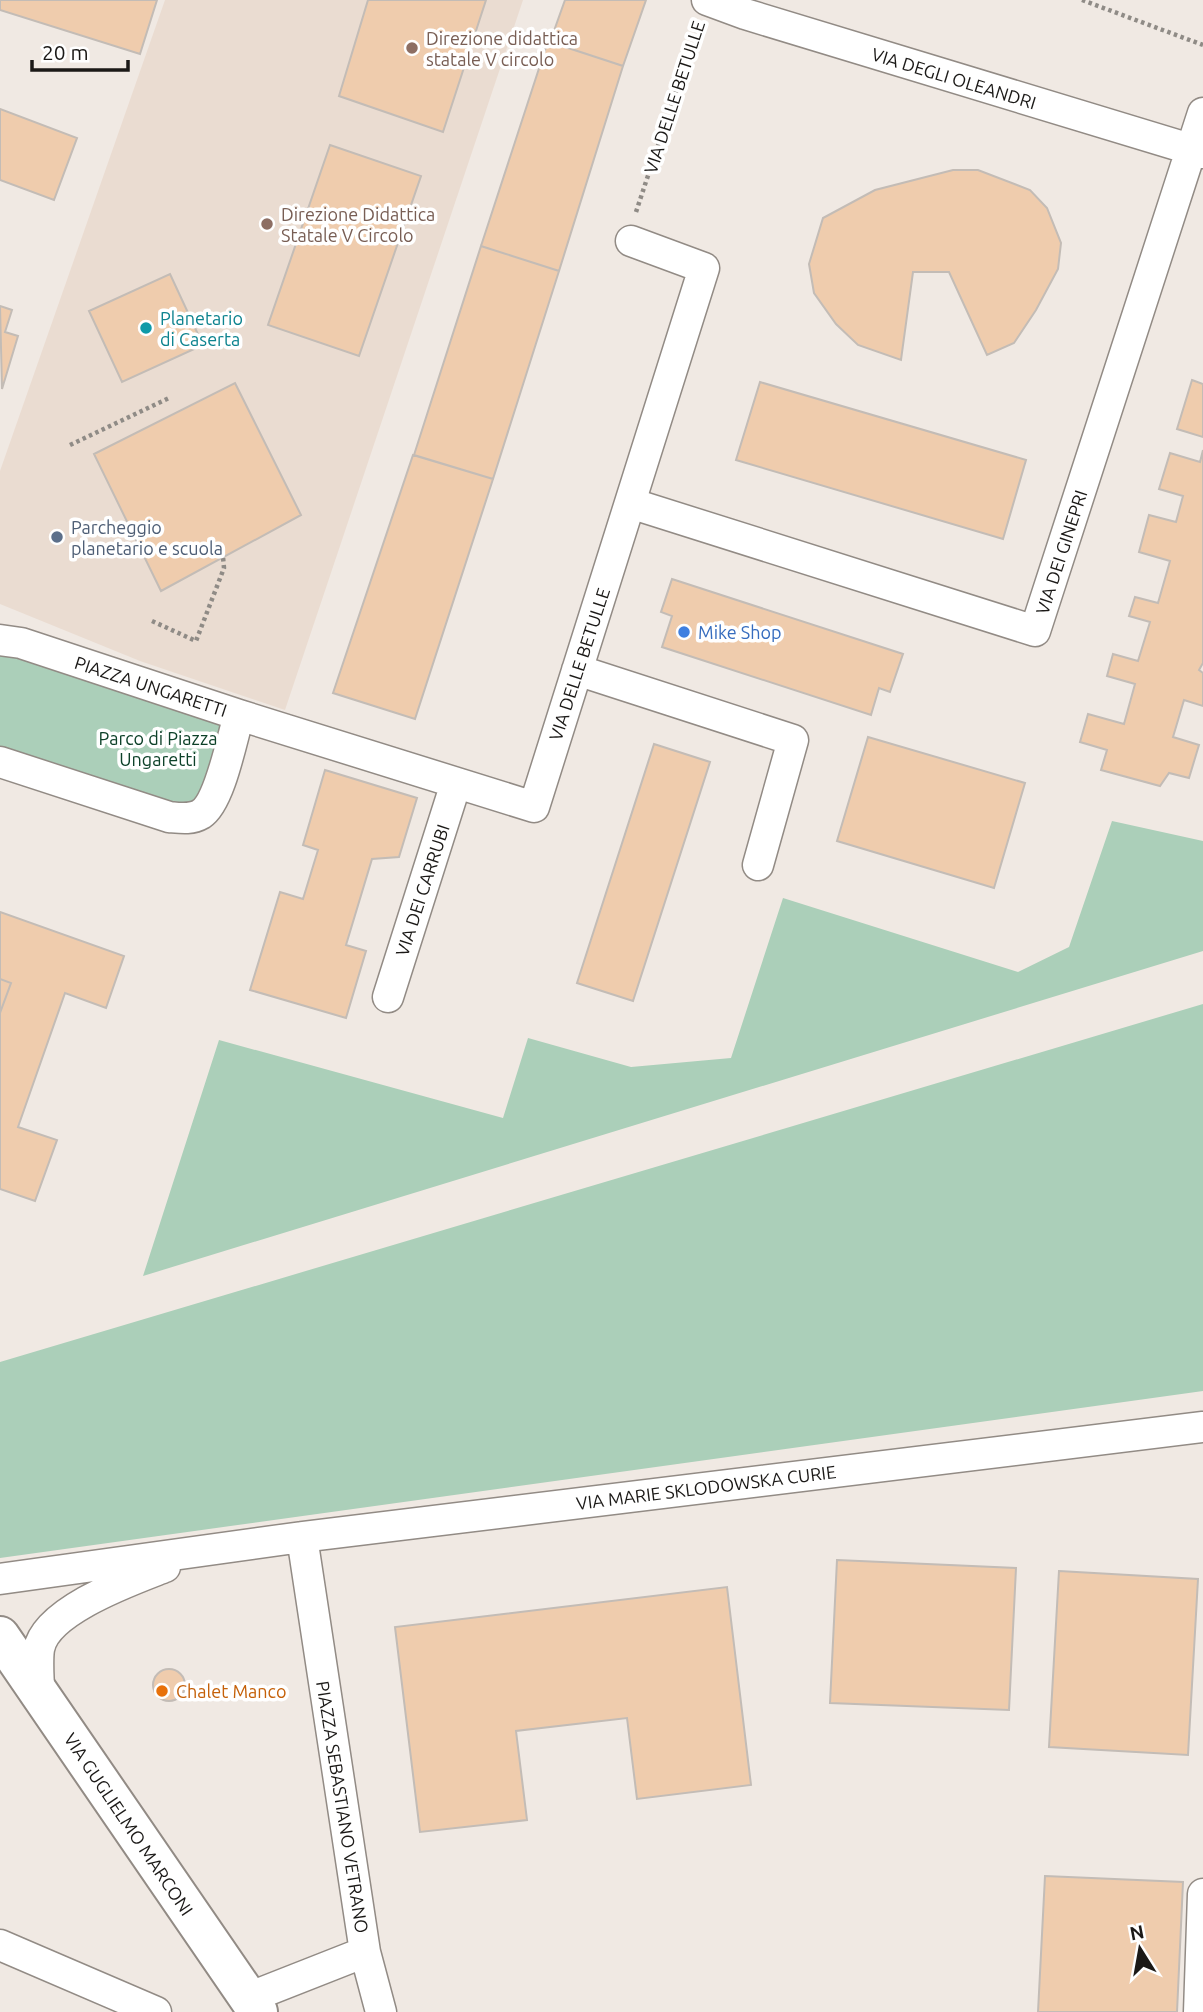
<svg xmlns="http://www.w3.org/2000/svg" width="1203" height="2012" viewBox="0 0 1203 2012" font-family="Ubuntu,sans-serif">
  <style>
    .built { fill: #eadcd1 }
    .green { fill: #abcfb9 }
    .building { fill: #efccad; stroke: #c3bcb6; stroke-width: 2 }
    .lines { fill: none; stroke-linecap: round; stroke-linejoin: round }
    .street-casing { stroke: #928b85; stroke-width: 33 }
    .secondary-casing { stroke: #928b85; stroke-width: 42 }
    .path { stroke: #8f8b86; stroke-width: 4.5; stroke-dasharray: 3.5 3.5; stroke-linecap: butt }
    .street { stroke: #fff; stroke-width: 30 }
    .secondary { stroke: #fff; stroke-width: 38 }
    .education-dot { fill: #8d6e63; stroke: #fff; stroke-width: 2.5 }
    .culture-dot { fill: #0f9aa8; stroke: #fff; stroke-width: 2.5 }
    .service-dot { fill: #5c6f8a; stroke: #fff; stroke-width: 2.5 }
    .shop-dot { fill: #3f7fe0; stroke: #fff; stroke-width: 2.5 }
    .food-dot { fill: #e8710a; stroke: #fff; stroke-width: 2.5 }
    .labels { text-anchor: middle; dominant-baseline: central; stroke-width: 7; stroke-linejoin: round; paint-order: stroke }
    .education-label { font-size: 18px; fill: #785e54; stroke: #fff; text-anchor: start }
    .street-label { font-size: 18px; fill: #1b1917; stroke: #fff }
    .culture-label { font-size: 18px; fill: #0d838f; stroke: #fff; text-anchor: start }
    .service-label { font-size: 18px; fill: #4e5e75; stroke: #fff; text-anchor: start }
    .shop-label { font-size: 18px; fill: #366cbe; stroke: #fff; text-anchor: start }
    .park-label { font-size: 18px; fill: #0d4129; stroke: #fff }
    .food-label { font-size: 18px; fill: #c56008; stroke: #fff; text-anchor: start }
  </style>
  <rect width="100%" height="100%" fill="#f0e9e3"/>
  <path class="built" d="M 165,0 L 523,0 L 285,710 L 140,661 L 0,604 L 0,471 Z"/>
  <path class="green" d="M 0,640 L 246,717 L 188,819 L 0,753 Z
    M 1112,821 L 1203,841 L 1203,951 L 143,1276 L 219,1040 L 503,1118 L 528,1038 L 631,1067 L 731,1058 L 783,898 L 1018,972 L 1069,947 Z
    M 1203,1004 L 1203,1391 L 0,1558 L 0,1362 Z"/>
  <path class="building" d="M 0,0 L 157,0 L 140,54 L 0,10 Z
    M 368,0 L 486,0 L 443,132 L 339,96 Z
    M 565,0 L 646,0 L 623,66 L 550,42 Z
    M 550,42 L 623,66 L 559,271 L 481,246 L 547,44 Z
    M 0,109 L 77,138 L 54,200 L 0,180 Z
    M 330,145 L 421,176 L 359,356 L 268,325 Z
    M 953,170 L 978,170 L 1030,190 L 1047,208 L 1061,243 L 1058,269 L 1036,310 L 1014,343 L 987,355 L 949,272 L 913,272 L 901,360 L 858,345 L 836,324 L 814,293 L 809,264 L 823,218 L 875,190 Z
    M 481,246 L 559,271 L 493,479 L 414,455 Z
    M 170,274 L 203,345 L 122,382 L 89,311 Z
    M 0,306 L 12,310 L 5,332 L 18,336 L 2,389 Z
    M 1192,380 L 1203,384 L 1203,437 L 1177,429 Z
    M 760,382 L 1026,460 L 1003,539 L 736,460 Z
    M 235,383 L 301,515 L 161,591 L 94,454 Z
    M 1203,450 L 1203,663 L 1199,670 L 1203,673 L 1203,706 L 1184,700 L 1173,737 L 1199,745 L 1189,778 L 1169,773 L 1160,786 L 1101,770 L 1107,750 L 1080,742 L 1088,714 L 1124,724 L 1135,684 L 1107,676 L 1113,654 L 1138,661 L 1150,622 L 1129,616 L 1135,597 L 1158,603 L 1170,561 L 1139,552 L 1149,515 L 1176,522 L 1183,496 L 1159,489 L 1170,453 L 1200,462 Z
    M 413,455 L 493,479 L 415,719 L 333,693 Z
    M 672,579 L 903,654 L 890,692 L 879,688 L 871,715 L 662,647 L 672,616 L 661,612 Z
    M 868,737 L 1025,783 L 994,888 L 837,841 Z
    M 654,744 L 710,762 L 633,1001 L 577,983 Z
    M 325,770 L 417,798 L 399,857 L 372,859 L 346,945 L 366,951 L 346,1018 L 250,990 L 280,892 L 303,899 L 318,850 L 303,845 Z
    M 0,912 L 124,956 L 106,1008 L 65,993 L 18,1127 L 57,1140 L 35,1201 L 0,1189 L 0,1013 L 11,983 L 0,979 Z
    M 0,912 L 124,956 L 106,1008 L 65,993 L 18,1127 L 57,1140 L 35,1201 L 0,1189 Z
    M 0,979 L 11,983 L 0,1013 Z
    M 837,1560 L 1016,1568 L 1009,1710 L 830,1703 Z
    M 1059,1571 L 1198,1579 L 1188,1755 L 1049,1747 Z
    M 727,1587 L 751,1785 L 637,1799 L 627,1718 L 516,1731 L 527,1820 L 420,1832 L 395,1627 Z
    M153 1685a16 16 0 1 1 32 0a16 16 0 1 1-32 0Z
    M 1045,1876 L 1183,1882 L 1177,2012 L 1038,2012 Z"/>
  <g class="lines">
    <defs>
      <path id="street" d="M 707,0 L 745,14 L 1203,153
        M 630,503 L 1035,631 L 1203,113
        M 0,640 L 21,643 L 239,715 L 534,807 L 704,268 L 631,241
        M 577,670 L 793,740 L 758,865
        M 0,762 L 169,817 C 180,818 191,820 201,814 C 220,802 232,738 239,715
        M 388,997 L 456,783
        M 0,1579 L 302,1537 L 1203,1427
        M 39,1693 C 39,1679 37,1663 39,1649 C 46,1610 132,1580 165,1567
        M 0,1945 L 156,2012
        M 365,1952 L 381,2012
        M 248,1998 L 365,1952 L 302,1537
        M 1199,2012 L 1203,1894"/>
      <path id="secondary" d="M 0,1636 L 258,2012"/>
    </defs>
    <use href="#street" class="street-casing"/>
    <use href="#secondary" class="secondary-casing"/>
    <path class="path" d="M 1082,0 L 1203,45
      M 636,212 L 697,27
      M 70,445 L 171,397
      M 152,621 L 196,641 L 224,568 L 223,557"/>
    <use href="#street" class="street"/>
    <use href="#secondary" class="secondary"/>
  </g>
  <g class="education-dot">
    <circle cx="412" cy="48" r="7"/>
    <circle cx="267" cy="224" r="7"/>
  </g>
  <circle class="culture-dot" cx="146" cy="328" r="7"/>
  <circle class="service-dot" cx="57" cy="537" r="7"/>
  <circle class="shop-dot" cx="684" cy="632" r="7"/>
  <circle class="food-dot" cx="162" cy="1691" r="7"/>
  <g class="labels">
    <g class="education-label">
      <text x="426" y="38">Direzione didattica<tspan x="426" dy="21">statale V circolo</tspan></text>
      <text x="281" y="214">Direzione Didattica<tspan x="281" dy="21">Statale V Circolo</tspan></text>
    </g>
    <g class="street-label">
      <text transform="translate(954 78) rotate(17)">VIA DEGLI OLEANDRI</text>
      <text transform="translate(674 97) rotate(-72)">VIA DELLE BETULLE</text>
      <text transform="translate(1061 552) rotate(-72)">VIA DEI GINEPRI</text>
      <text transform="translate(579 664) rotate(-72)">VIA DELLE BETULLE</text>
      <text transform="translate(151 686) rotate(18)">PIAZZA UNGARETTI</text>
      <text transform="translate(422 890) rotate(-72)">VIA DEI CARRUBI</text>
      <text transform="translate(706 1487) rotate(-7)">VIA MARIE SKLODOWSKA CURIE</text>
      <text transform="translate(343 1807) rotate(81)">PIAZZA SEBASTIANO VETRANO</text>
      <text transform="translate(129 1824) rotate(56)">VIA GUGLIELMO MARCONI</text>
    </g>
    <g class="culture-label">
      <text x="160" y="318">Planetario<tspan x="160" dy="21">di Caserta</tspan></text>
    </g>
    <g class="service-label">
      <text x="71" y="527">Parcheggio<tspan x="71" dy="21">planetario e scuola</tspan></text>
    </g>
    <g class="shop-label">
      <text x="698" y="632">Mike Shop</text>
    </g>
    <g class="park-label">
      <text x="158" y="738">Parco di Piazza<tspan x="158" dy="21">Ungaretti</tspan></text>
    </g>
    <g class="food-label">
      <text x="176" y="1691">Chalet Manco</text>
    </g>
  </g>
  <g transform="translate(1140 1949) rotate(349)" stroke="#ffffff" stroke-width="5" paint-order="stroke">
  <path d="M0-5L12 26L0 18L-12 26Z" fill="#1b1917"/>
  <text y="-10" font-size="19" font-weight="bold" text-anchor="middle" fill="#1b1917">N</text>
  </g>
  <path d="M32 60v10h96v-10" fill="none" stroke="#1b1917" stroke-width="3.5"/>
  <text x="42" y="60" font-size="21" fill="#1b1917" stroke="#ffffff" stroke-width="5" paint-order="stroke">20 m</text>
</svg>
